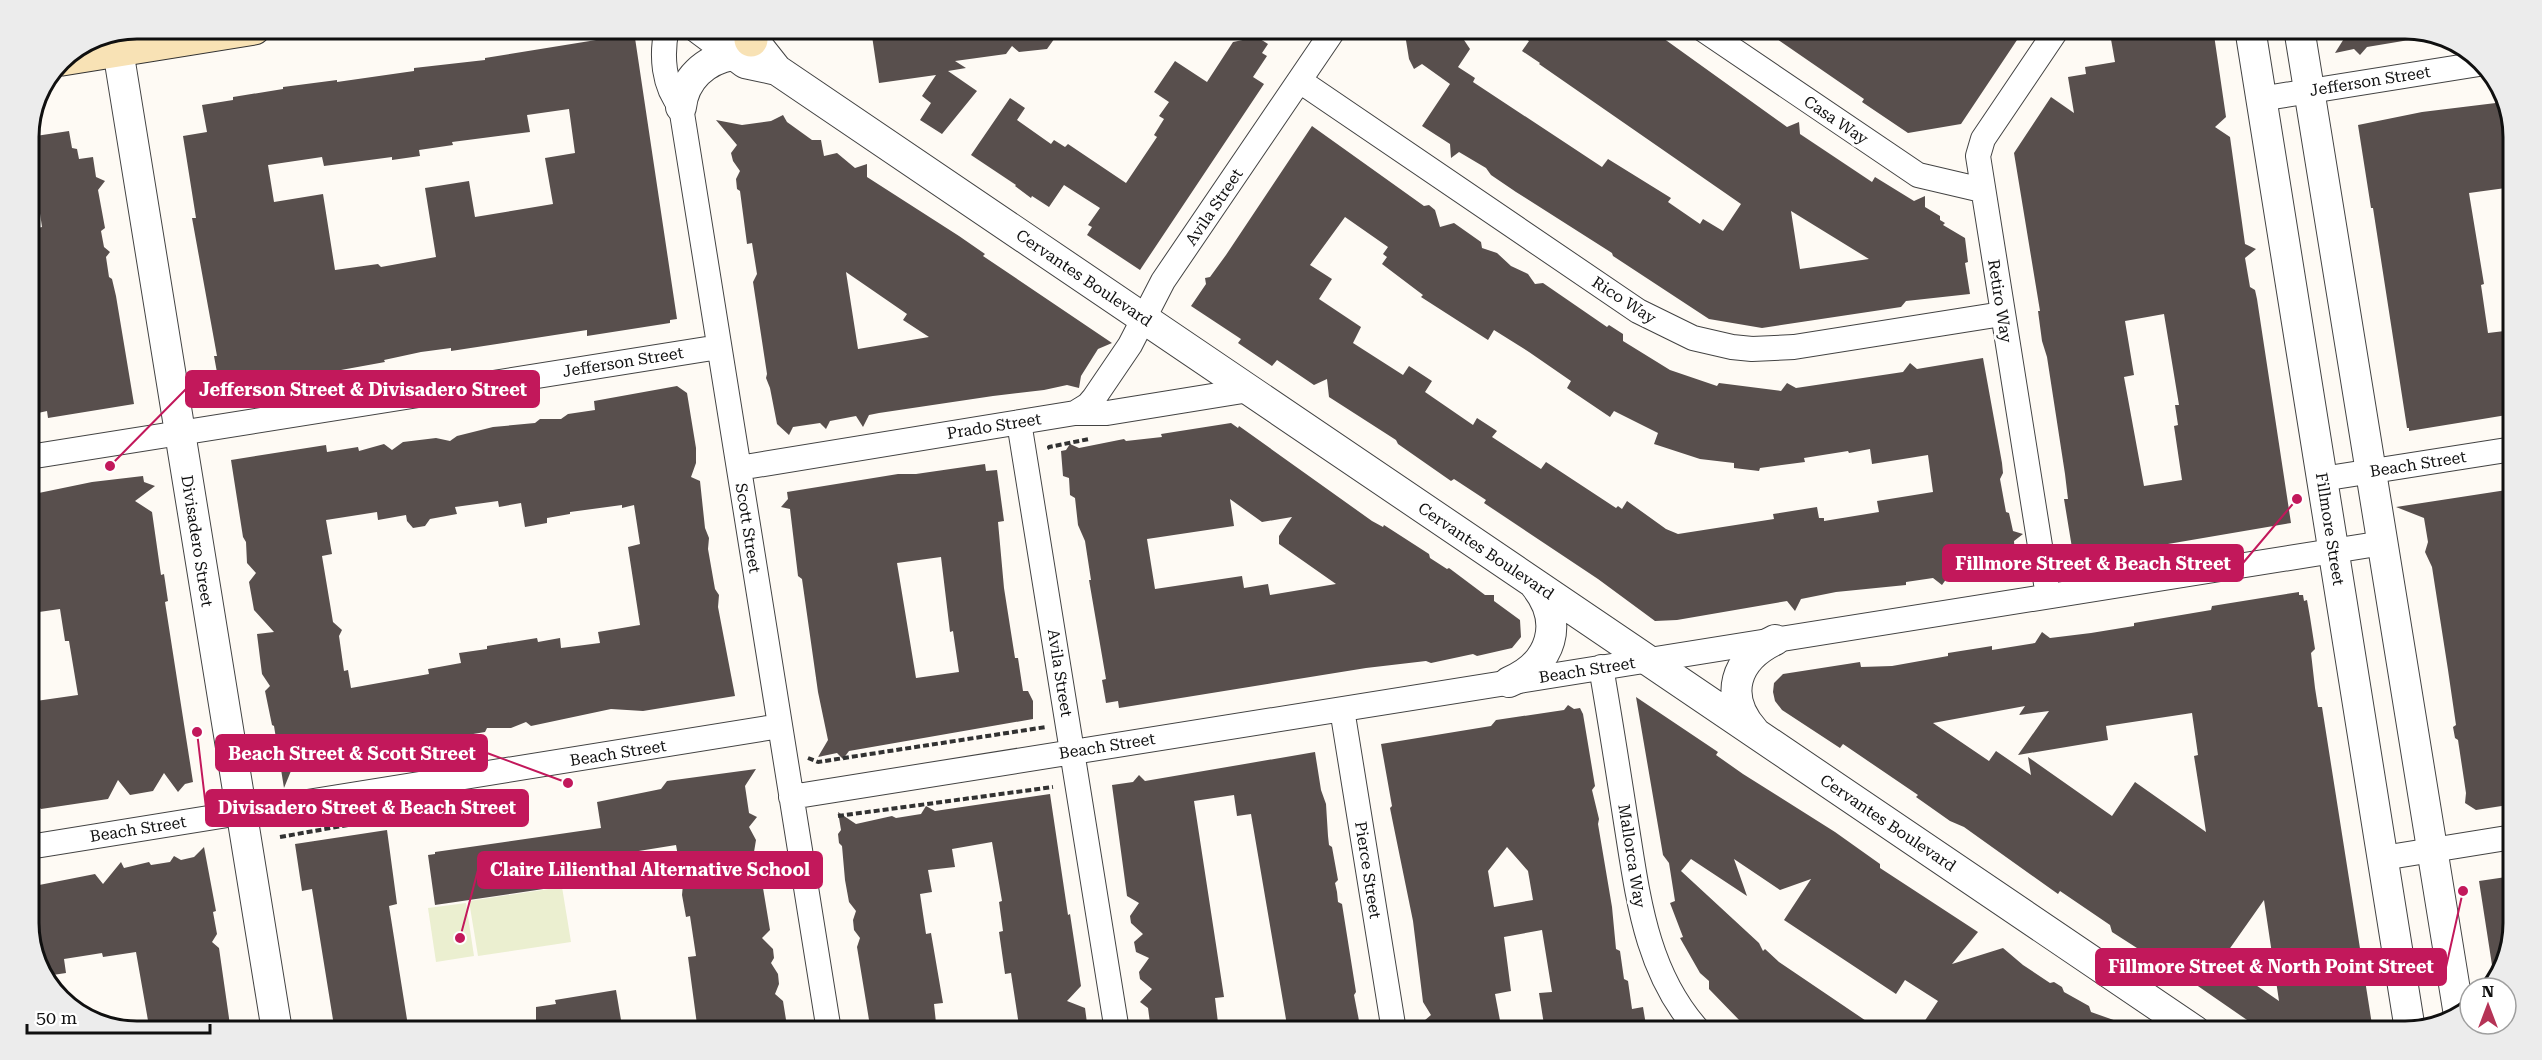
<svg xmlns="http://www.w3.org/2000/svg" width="2542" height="1060" viewBox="0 0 2542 1060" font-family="'Roboto Serif',serif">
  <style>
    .pitch { fill: #ebefd0 }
    .building { fill: #584f4d; fill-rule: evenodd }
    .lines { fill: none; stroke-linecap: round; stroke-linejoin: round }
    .minor-casing { stroke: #434343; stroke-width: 26 }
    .tertiary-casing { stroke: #434343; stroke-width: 32 }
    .secondary-casing { stroke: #323232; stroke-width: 35 }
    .path { stroke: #323232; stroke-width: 4; stroke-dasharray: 6 3; stroke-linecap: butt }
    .minor { stroke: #fff; stroke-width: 24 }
    .tertiary { stroke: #fff; stroke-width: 30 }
    .secondary { stroke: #f8e2b5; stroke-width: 33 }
    .labels { text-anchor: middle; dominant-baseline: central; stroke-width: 6; stroke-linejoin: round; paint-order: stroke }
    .street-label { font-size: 16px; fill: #101010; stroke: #fff }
    .rim { fill: none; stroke: #101010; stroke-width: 3 }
    .leader { fill: none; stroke: #c2185b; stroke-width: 2 }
    .callout-dot { fill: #c2185b; stroke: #fff; stroke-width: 2 }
    .callout { fill: #c2185b; stroke: #c2185b; stroke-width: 2 }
    .callout-label { font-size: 18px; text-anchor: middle; font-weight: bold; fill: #fff }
  </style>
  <rect width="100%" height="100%" fill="#fefaf4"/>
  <path class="pitch" d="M 562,887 L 571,942 L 478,956 L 469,901 Z
    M 466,903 L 474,956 L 436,962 L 428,908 Z"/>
  <path class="building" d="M 884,28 L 1062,28 L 1047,49 L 1019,52 L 1012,46 L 1006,54 L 955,61 L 966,68 L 948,71 L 977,91 L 942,134 L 920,120 L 931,103 L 922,96 L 936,75 L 879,83 L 872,36 L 885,34 Z
    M 1404,28 L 1456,28 L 1470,49 L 1458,67 L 1475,78 L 1473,82 L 1602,167 L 1608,159 L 1671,198 L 1668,202 L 1700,224 L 1703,219 L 1723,231 L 1741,204 L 1539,64 L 1540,63 L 1522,51 L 1529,41 L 1511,28 L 1649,28 L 1787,127 L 1799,122 L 1800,134 L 1872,182 L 1875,177 L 1914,201 L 1925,196 L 1925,207 L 1940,216 L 1940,220 L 1945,223 L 1943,225 L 1965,238 L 1968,262 L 1965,263 L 1970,294 L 1906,301 L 1901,307 L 1762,328 L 1709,319 L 1613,256 L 1612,253 L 1516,192 L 1491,175 L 1486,168 L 1459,152 L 1451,158 L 1450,144 L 1422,126 L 1450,84 L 1422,64 L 1414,69 L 1409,59 ZM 1791,211 L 1869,259 L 1800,269 Z
    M 1761,28 L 2025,28 L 1961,124 L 1908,133 L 1862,102 L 1864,99 Z
    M 2109,28 L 2213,28 L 2226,117 L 2215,127 L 2230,137 L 2245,244 L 2256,249 L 2245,258 L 2250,287 L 2255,290 L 2257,299 L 2291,523 L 2127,551 L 2123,547 L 2094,551 L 2094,557 L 2074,560 L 2064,499 L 2068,499 L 2065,474 L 2047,357 L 2042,341 L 2038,311 L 2040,311 L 2014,153 L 2051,97 L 2074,113 L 2068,77 L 2086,74 L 2085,67 L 2115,62 ZM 2164,314 L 2179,405 L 2175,405 L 2178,425 L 2174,426 L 2182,480 L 2144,486 L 2124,377 L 2134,375 L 2125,321 Z
    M 2344,28 L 2405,28 L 2414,30 L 2415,39 L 2367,47 L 2360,55 L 2354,49 L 2335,53 L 2345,37 Z
    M 627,35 L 627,40 L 635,38 L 677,319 L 670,320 L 670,323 L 587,336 L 587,330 L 451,351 L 451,348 L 421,352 L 384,360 L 385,362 L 319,374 L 319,375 L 313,376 L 314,380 L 226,395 L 225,391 L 220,389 L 214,356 L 217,356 L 192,218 L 196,218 L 183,136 L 207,132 L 202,105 L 233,100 L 233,97 L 283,89 L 283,87 L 337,80 L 337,82 L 414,71 L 414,68 L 485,60 L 485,58 ZM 569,109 L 575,153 L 545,158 L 553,204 L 475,217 L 469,181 L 425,188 L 436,257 L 381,267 L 378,264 L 335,270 L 323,194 L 274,202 L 268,165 L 322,157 L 324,166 L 392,157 L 392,160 L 420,156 L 419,150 L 453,145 L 452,142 L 530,132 L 527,115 Z
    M 1257,37 L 1268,44 L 1262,53 L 1267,56 L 1253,77 L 1264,84 L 1140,270 L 1087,235 L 1092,227 L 1088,225 L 1100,208 L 1064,185 L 1049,207 L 1032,196 L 1031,198 L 1015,186 L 1016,185 L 971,155 L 1010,98 L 1025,108 L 1017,120 L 1051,144 L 1054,140 L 1065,147 L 1068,144 L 1126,183 L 1157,137 L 1154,135 L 1164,119 L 1159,116 L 1169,102 L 1154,92 L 1175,61 L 1207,82 L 1233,42 Z
    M 2504,102 L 2513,130 L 2513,187 L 2469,193 L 2484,284 L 2481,285 L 2488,333 L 2513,330 L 2513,414 L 2409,431 L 2409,428 L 2407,428 L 2373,208 L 2371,208 L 2358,125 L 2422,112 Z
    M 783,115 L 787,122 L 812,140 L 821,140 L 824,156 L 837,153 L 855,168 L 867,164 L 867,177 L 959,236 L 985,254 L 983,256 L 1112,343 L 1098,349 L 1081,376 L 1079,388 L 1067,385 L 1044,390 L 993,396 L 879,413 L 869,415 L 863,427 L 856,416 L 830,421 L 826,429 L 820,423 L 793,427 L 789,435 L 777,424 L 770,388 L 766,378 L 767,374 L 753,282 L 757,274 L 752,243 L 747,244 L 740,191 L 737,189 L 736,179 L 740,171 L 733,161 L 731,153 L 737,145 L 716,120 L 742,125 L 771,121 ZM 846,272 L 907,314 L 903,320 L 929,337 L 858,349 Z
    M 1312,126 L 1424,206 L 1429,205 L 1435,210 L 1440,227 L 1454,223 L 1481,242 L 1482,248 L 1497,253 L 1511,266 L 1528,274 L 1535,284 L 1543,283 L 1607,327 L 1609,325 L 1623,334 L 1623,341 L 1670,370 L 1717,386 L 1719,383 L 1781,391 L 1787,383 L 1796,388 L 1903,372 L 1910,363 L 1917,369 L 1983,358 L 2002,463 L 2003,473 L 2000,479 L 2006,512 L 2009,513 L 2013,531 L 2023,534 L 2014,541 L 2016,569 L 1947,578 L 1942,585 L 1933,578 L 1906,582 L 1906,585 L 1836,592 L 1801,599 L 1795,611 L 1787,601 L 1677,620 L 1655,621 L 1598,579 L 1484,503 L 1486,500 L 1454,479 L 1451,481 L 1398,444 L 1396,440 L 1329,397 L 1327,379 L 1314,385 L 1277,360 L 1272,366 L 1238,343 L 1241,339 L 1191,306 L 1206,284 L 1205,278 L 1210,277 L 1226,255 ZM 1345,217 L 1388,247 L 1383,254 L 1387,257 L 1382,264 L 1423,295 L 1421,297 L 1488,340 L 1494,330 L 1529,352 L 1571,381 L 1567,388 L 1610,417 L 1614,411 L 1658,433 L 1654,444 L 1700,459 L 1734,463 L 1734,468 L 1759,471 L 1760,468 L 1805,462 L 1804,458 L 1848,451 L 1849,453 L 1870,449 L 1872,464 L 1928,455 L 1933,492 L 1877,501 L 1879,512 L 1824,521 L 1824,518 L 1819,518 L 1817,507 L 1773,514 L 1774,519 L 1678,534 L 1666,529 L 1627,501 L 1622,509 L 1618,506 L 1616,508 L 1546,462 L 1541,469 L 1492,437 L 1497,431 L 1477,418 L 1473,425 L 1425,392 L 1432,381 L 1409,366 L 1403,375 L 1353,343 L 1361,327 L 1319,299 L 1332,279 L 1310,265 Z
    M 69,131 L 72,148 L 77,149 L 79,159 L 93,157 L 96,177 L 105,181 L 98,190 L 105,228 L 101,231 L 104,247 L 110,252 L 106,257 L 109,277 L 112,279 L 116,296 L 134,404 L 48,418 L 47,411 L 29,415 L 29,230 L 42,227 L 36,186 L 29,187 L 29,137 Z
    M 677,386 L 687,393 L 696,448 L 696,463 L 691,477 L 700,481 L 705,528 L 709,538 L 708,549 L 715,589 L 719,595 L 718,607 L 735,696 L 643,711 L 611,709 L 531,726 L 526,722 L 511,728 L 487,728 L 485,732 L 380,750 L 373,756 L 364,757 L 350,744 L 343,761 L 315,765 L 300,749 L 284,788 L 274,726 L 272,725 L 265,691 L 270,686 L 262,674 L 257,634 L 274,632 L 254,610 L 249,582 L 256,573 L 247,563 L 246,542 L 243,537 L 231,460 L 326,445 L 327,452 L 358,447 L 359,451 L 384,444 L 392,450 L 403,442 L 436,438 L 450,441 L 457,436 L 493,427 L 535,423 L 540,419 L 561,419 L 568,414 L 595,410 L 594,401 ZM 498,501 L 499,507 L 521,503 L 525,527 L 547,523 L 547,518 L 570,514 L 570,512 L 622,505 L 622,508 L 634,505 L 640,544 L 628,547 L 640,625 L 598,632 L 600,643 L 561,648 L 560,638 L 538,642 L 537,638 L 487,646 L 487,649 L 459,653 L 461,663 L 428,669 L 429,674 L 351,688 L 348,670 L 344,671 L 339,636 L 342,630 L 333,622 L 322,556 L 332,554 L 326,520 L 377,512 L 378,520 L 406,515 L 407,521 L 413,528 L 425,526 L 430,519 L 457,514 L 455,507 Z
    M 1231,423 L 1238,428 L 1239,426 L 1372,521 L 1383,527 L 1384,525 L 1429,554 L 1430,558 L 1447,569 L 1449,568 L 1485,595 L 1494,595 L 1494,601 L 1520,620 L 1521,637 L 1512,648 L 1477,656 L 1473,654 L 1431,663 L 1426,661 L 1366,668 L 1119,708 L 1118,701 L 1106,703 L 1102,680 L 1106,679 L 1089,580 L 1091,580 L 1085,541 L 1078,525 L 1075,498 L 1070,495 L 1069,478 L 1063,476 L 1061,451 L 1066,450 L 1070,444 L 1079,448 L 1124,439 L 1126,441 L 1162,437 L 1161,434 ZM 1230,499 L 1262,522 L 1292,517 L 1279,536 L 1279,544 L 1336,584 L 1270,595 L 1268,584 L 1244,588 L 1242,576 L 1155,589 L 1147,539 L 1234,526 Z
    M 985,464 L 986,471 L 997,470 L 1004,521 L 998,522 L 1004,588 L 1015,658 L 1018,658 L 1023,691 L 1028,691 L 1033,701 L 1033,719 L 849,751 L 843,759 L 837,753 L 818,757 L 828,740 L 818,692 L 802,579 L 798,576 L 790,509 L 781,507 L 788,499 L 787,492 L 898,474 L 916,474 ZM 941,557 L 950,632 L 953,631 L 959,672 L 916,678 L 897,563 Z
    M 143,476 L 144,482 L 155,486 L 135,501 L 152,512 L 161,575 L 164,574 L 168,601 L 165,602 L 193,782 L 185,784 L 178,792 L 164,773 L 153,791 L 130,795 L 118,780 L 108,799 L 41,809 L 38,806 L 29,808 L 29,702 L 78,695 L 69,641 L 65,641 L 60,609 L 39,612 L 37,609 L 29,610 L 29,495 L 92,482 Z
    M 2513,489 L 2513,799 L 2508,805 L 2476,810 L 2465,803 L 2466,793 L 2458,740 L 2455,738 L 2453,727 L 2456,725 L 2448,670 L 2432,567 L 2425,552 L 2428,542 L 2424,518 L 2396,507 Z
    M 2299,592 L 2299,595 L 2303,595 L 2304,601 L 2307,600 L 2310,617 L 2315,649 L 2311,653 L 2315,688 L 2318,707 L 2322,707 L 2373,1031 L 2263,1031 L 2153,955 L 2151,957 L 2112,932 L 2110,925 L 2060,891 L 2058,894 L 1964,827 L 1950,821 L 1916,797 L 1918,795 L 1843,744 L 1840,748 L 1782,710 L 1775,701 L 1773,692 L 1774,683 L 1783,674 L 1860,662 L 1861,667 L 1892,666 L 1948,656 L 1948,653 L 1992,646 L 1992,650 L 2035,643 L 2042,632 L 2050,638 L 2091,633 L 2134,626 L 2134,623 L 2211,610 L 2212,606 ZM 2025,706 L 2019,715 L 2049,711 L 2018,755 L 2108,740 L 2106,726 L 2192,713 L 2198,755 L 2194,756 L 2206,832 L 2135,782 L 2112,816 L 2028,757 L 2031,775 L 1996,751 L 1989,761 L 1933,723 ZM 2264,900 L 2279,1001 L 2221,961 Z
    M 1636,697 L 1718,752 L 1716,755 L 1743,774 L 1835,832 L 1880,864 L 1880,868 L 1978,932 L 1952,964 L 2003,948 L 2023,965 L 2050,983 L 2054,982 L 2062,987 L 2064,992 L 2089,1006 L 2091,1012 L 2139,1029 L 2138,1031 L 1918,1031 L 1938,1001 L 1905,980 L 1896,994 L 1784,920 L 1811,879 L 1780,890 L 1734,859 L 1747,896 L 1691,859 L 1681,871 L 1759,943 L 1763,951 L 1765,949 L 1779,962 L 1881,1031 L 1737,1031 L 1742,1023 L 1709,989 L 1709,981 L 1700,973 L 1680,938 L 1683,937 L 1670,903 L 1675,901 L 1669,863 L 1663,855 Z
    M 1568,705 L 1574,709 L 1580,708 L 1583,714 L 1595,786 L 1592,790 L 1599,819 L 1598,824 L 1612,907 L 1616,949 L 1620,951 L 1624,979 L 1628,981 L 1632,1009 L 1643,1007 L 1647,1031 L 1545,1031 L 1539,993 L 1552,992 L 1542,930 L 1504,937 L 1511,991 L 1495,994 L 1502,1031 L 1412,1031 L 1431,1015 L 1423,1002 L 1413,921 L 1393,823 L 1390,808 L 1392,806 L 1381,744 L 1491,726 L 1496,720 L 1564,710 ZM 1507,847 L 1528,871 L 1533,900 L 1494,907 L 1488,871 Z
    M 1315,752 L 1321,790 L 1326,804 L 1328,836 L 1329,845 L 1332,847 L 1338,880 L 1335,883 L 1337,892 L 1338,902 L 1342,904 L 1356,992 L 1354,995 L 1361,1031 L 1288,1031 L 1251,814 L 1237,816 L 1234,795 L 1194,801 L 1224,997 L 1215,998 L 1219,1031 L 1151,1031 L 1148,1008 L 1140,1002 L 1152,989 L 1140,979 L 1139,972 L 1149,958 L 1136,952 L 1134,942 L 1143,934 L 1131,923 L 1130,916 L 1139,903 L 1127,896 L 1112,785 L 1133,782 L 1139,775 L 1145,781 Z
    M 756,769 L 745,786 L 749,813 L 757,817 L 749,827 L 756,840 L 753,858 L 759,864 L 770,930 L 762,938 L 773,949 L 774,958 L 771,963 L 778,974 L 779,984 L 775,994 L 783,1001 L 788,1032 L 698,1032 L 688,957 L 696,956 L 690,916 L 686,917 L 682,895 L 684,873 L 682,857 L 678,856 L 676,845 L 595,858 L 598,881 L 435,905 L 428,855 L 435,854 L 435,852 L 601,828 L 597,802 L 661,789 L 667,781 Z
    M 1050,794 L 1068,915 L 1070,914 L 1081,986 L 1067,1001 L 1085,1008 L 1087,1023 L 1085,1025 L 1085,1032 L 1020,1032 L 1011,973 L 1005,974 L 999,932 L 1003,931 L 999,902 L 1002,901 L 992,842 L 952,849 L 955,867 L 928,870 L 932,892 L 920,894 L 926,934 L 931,933 L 943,1003 L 934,1004 L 937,1032 L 871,1032 L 857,947 L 860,938 L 854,930 L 853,920 L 856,911 L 849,902 L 845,880 L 842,846 L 839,843 L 838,834 L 841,830 L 838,812 L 856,824 L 892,816 L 896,818 L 921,814 L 926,806 L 935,811 Z
    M 387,830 L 397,904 L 389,906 L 409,1032 L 335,1032 L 312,889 L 302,891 L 295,844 Z
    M 204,847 L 216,911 L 213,912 L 217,934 L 212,942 L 219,948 L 231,1032 L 150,1032 L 136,952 L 103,957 L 102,953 L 64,959 L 66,973 L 46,976 L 29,930 L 29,887 L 95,874 L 103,884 L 121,862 L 124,868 L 149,862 L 151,865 L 170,862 L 174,856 L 181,860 L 194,857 Z
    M 2513,876 L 2514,923 L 2505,964 L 2494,978 L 2479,881 Z
    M 616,990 L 623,1032 L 536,1032 L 536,1007 L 556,1004 L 555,1000 Z"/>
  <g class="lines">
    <defs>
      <path id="minor" d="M 667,28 C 661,55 663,86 681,107 L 829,1031
        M 1701,28 L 1918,175 L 1982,190
        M 1300,81 L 1638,311 L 1693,338 L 1732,347 L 1752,349 L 1794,347 L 2002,314
        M 2260,99 L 2479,64
        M 1075,413 L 1088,405 L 1094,398 L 1130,345 L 1163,281 L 1335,28
        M 1019,422 L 1117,1031
        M 29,457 L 719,347
        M 739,468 L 1075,413 L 1107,413 L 1249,390
        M 2322,479 L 2513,449
        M 2048,596 L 1978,156 L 1983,139 L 2058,28
        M 1601,667 C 1610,719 1618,770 1626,822 C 1638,897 1646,973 1699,1031
        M 1342,709 L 1394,1031
        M 791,797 L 2383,543
        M 29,847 L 780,726
        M 2383,858 L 2513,837"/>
      <path id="tertiary" d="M 698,28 L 745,63 L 777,70
        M 737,28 L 758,46 L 777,70 L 2195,1031
        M 2250,28 L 2410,1030
        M 2299,28 L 2459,1015
        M 118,50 L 277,1031
        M 681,107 C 684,79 705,60 732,55
        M 1509,682 C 1552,664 1565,622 1535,585
        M 1754,731 C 1723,696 1735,659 1775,640"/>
      <path id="secondary" d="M 751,28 L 751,40
        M 62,59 L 254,28"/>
    </defs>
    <use href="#minor" class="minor-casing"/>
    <use href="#tertiary" class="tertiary-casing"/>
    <use href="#secondary" class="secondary-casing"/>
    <path class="path" d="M 209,394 L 228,400
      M 1050,449 L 1049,447 L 1089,439
      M 808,758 L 818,762 L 1046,727
      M 838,816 L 1053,787
      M 280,837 L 489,800"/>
    <use href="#minor" class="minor"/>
    <use href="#tertiary" class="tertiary"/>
    <use href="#secondary" class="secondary"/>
  </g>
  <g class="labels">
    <g class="street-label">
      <text transform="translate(2370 81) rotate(-9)">Jefferson Street</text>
      <text transform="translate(1836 120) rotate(34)">Casa Way</text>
      <text transform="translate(1214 207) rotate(-56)">Avila Street</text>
      <text transform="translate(1084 278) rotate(34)">Cervantes Boulevard</text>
      <text transform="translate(1624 300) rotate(33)">Rico Way</text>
      <text transform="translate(2000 301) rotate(81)">Retiro Way</text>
      <text transform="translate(623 362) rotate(-9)">Jefferson Street</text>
      <text transform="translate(994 426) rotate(-9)">Prado Street</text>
      <text transform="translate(2418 464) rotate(-9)">Beach Street</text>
      <text transform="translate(748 528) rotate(81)">Scott Street</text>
      <text transform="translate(2330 529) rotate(81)">Fillmore Street</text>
      <text transform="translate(197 541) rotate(81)">Divisadero Street</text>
      <text transform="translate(1486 551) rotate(34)">Cervantes Boulevard</text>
      <text transform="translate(1587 670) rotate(-9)">Beach Street</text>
      <text transform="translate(1060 673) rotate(81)">Avila Street</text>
      <text transform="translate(1107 746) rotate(-9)">Beach Street</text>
      <text transform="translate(618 753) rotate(-9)">Beach Street</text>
      <text transform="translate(1888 823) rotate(34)">Cervantes Boulevard</text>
      <text transform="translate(138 829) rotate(-9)">Beach Street</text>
      <text transform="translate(1632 856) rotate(81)">Mallorca Way</text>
      <text transform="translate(1368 870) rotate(81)">Pierce Street</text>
    </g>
  </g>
  <path d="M0 0H2542V1060H0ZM137 39H2405A98 98 0 0 1 2503 137V923A98 98 0 0 1 2405 1021H137A98 98 0 0 1 39 923V137A98 98 0 0 1 137 39Z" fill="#ececec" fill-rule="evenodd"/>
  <path class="rim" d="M137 39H2405A98 98 0 0 1 2503 137V923A98 98 0 0 1 2405 1021H137A98 98 0 0 1 39 923V137A98 98 0 0 1 137 39Z"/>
  <path class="leader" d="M110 466L186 389M2297 499L2243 563M568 783L487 753M197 732L206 808M460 938L478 870M2463 891L2446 967"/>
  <g class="callout-dot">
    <circle cx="110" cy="466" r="6"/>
    <circle cx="2297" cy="499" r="6"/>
    <circle cx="568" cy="783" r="6"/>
    <circle cx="197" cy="732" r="6"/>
    <circle cx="460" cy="938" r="6"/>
    <circle cx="2463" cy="891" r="6"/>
  </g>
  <g class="callout">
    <rect x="186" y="371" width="353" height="36" rx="6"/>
    <rect x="1943" y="545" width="300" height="36" rx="6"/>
    <rect x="216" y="735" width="271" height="36" rx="6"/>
    <rect x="206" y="790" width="322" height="36" rx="6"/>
    <rect x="478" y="852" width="344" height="36" rx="6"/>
    <rect x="2096" y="949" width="350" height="36" rx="6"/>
  </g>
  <g class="callout-label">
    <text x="363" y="396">Jefferson Street &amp; Divisadero Street</text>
    <text x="2093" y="570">Fillmore Street &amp; Beach Street</text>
    <text x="352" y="760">Beach Street &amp; Scott Street</text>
    <text x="367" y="814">Divisadero Street &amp; Beach Street</text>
    <text x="650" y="876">Claire Lilienthal Alternative School</text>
    <text x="2271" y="973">Fillmore Street &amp; North Point Street</text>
  </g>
  <g transform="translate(2488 1006)"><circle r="28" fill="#ffffff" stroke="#9f9f9f" stroke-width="1.5"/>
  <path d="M0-4.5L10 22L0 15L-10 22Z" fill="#b53356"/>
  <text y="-9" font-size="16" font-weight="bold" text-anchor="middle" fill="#101010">N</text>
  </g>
  <path d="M27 1024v9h183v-9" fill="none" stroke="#101010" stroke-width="3"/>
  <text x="36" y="1024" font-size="18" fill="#101010" stroke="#ffffff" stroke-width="4.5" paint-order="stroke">50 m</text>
</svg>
